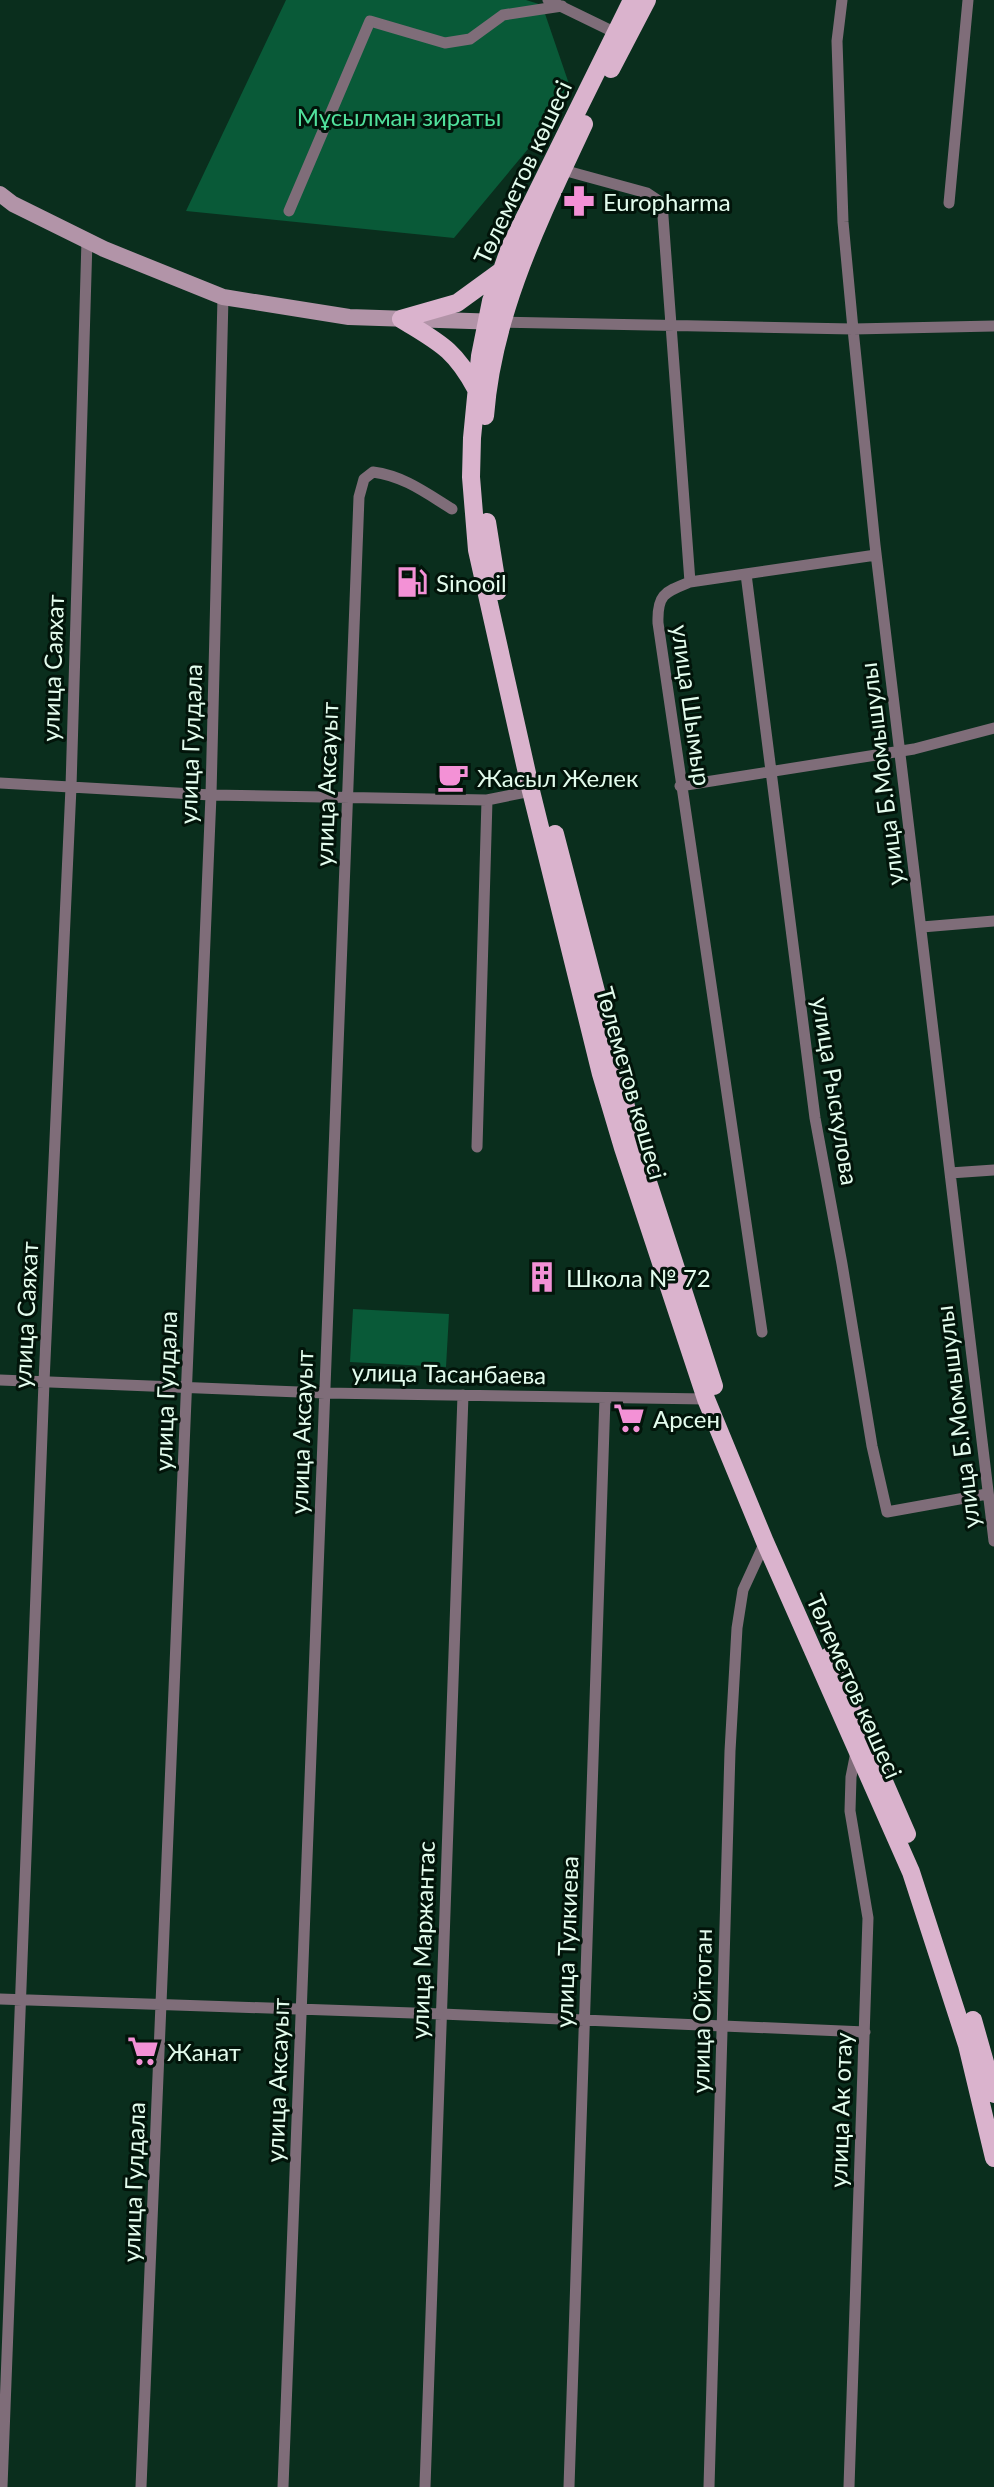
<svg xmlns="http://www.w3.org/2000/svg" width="994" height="2487" viewBox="0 0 994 2487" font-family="Lato,sans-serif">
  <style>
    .green { fill: #095a38 }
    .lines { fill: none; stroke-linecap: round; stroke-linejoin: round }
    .street { stroke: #7f6d79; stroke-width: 11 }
    .secondary { stroke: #b294a8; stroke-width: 16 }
    .primary { stroke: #dab3cd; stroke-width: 18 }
    .labels { text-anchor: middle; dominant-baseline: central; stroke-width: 6; stroke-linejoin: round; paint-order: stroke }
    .park-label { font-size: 24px; fill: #50e19c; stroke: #02140a }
    .street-label { font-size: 24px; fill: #e3fced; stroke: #02140a }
    .poi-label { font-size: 24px; fill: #e3fced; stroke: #02140a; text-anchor: start }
  </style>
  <rect width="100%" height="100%" fill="#0a2e1d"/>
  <path class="green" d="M 286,0 L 526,0 L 542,5 L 569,84 L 533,143 L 454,238 L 186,211 Z
    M 353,1309 L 449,1314 L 446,1367 L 350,1362 Z"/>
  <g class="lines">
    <path class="street" d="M 548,0 L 620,35
      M 842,0 L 837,41 L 843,222 L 853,329 L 875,545 L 994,1541
      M 563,170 L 647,193 L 662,203 L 690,582 C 665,592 657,594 658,623 L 762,1332
      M 949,203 L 968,0
      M 289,211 L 370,21 L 445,43 L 470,39 L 503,15 L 562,6
      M 501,322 L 853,329 L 994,326
      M 746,574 L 815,1118 L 842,1264 L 872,1446 L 887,1512 L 987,1494
      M 690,582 L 876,555
      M 0,783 L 211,795 L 487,800 L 531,791
      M 680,786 L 914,749 L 994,728
      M 922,927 L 994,921
      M 477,1147 L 487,800
      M 950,1173 L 994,1170
      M 0,1380 L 325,1393 L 706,1399
      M 0,1999 L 442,2014 L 865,2032
      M 2,2487 L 44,1382 L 71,787 L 87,240
      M 141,2487 L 211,795 L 223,297
      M 283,2487 L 359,497 L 364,479 L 373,472 C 404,476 426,493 452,509
      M 425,2487 L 463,1395
      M 569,2487 L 605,1398
      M 709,2487 L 730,1751 L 737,1628 L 743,1590 L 765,1542
      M 849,2487 L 868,1918 L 850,1811 L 851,1777 L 856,1752"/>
    <path class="secondary" d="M 0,194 L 13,204 L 104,249 L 223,297 L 349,317 L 500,322"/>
    <path class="primary" d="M 632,0 L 510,247 L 491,301 L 480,356 L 472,438 L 471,477 L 477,550 L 531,791 L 601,1074 L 623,1148 L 706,1399 L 765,1542 L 911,1872 L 967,2045 L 994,2158
      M 611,69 L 647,0
      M 401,319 L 457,303 L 501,271
      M 401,319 C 438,342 454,348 476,389
      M 485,416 C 493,311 540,219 584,124
      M 487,522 L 498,591
      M 555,834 L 636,1145 L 714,1386
      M 829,1656 L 907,1834
      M 973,2020 L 994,2094"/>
  </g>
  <defs>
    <symbol id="pharmacy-bare" viewBox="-9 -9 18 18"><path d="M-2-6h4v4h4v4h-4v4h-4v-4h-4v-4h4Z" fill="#f391d6" stroke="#02140a" stroke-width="2.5" paint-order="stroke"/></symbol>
    <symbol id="fuel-bare" viewBox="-9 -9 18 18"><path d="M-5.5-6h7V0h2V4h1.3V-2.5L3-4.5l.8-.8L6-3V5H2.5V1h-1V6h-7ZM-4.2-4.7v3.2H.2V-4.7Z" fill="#f391d6" stroke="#02140a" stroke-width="2.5" paint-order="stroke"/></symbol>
    <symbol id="cafe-bare" viewBox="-9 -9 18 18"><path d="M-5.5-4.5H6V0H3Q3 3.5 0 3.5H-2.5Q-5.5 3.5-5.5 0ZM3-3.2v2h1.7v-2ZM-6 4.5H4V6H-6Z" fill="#f391d6" stroke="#02140a" stroke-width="2.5" paint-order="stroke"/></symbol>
    <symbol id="building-bare" viewBox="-9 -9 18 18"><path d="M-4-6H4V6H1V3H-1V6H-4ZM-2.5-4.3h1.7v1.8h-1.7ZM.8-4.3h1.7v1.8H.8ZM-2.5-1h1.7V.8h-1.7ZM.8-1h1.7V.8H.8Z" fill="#f391d6" stroke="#02140a" stroke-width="2.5" paint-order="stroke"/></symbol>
    <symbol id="supermarket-bare" viewBox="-9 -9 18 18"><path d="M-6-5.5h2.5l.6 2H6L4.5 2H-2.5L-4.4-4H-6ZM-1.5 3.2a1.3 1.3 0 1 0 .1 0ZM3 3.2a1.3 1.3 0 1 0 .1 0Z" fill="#f391d6" stroke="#02140a" stroke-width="2.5" paint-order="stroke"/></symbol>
  </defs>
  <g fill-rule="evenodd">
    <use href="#pharmacy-bare" x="557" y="179" width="44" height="44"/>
    <use href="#fuel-bare" x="390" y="560" width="44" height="44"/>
    <use href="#cafe-bare" x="431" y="755" width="44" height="44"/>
    <use href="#building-bare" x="520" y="1255" width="44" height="44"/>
    <use href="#supermarket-bare" x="607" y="1396" width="44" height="44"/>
    <use href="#supermarket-bare" x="121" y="2029" width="44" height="44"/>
  </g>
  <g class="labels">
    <g class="park-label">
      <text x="399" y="116">Мұсылман зираты</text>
    </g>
    <g class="street-label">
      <text transform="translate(522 172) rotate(-65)">Төлеметов көшесі</text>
      <text transform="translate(52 668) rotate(-88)">улица Саяхат</text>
      <text transform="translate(692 705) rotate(82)">улица Шымыр</text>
      <text transform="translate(190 744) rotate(-88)">улица Гулдала</text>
      <text transform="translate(881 774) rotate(-97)">улица Б.Момышулы</text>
      <text transform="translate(326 784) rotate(-88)">улица Аксауыт</text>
      <text transform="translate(632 1083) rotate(74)">Төлеметов көшесі</text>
      <text transform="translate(836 1091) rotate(81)">улица Рыскулова</text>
      <text transform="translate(25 1315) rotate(-87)">улица Саяхат</text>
      <text transform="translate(449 1373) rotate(1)">улица Тасанбаева</text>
      <text transform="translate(165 1391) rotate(-88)">улица Гулдала</text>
      <text transform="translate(957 1417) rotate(-97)">улица Б.Момышулы</text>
      <text transform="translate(301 1432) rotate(-88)">улица Аксауыт</text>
      <text transform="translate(855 1686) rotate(66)">Төлеметов көшесі</text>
      <text transform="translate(422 1940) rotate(-88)">улица Маржантас</text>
      <text transform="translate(566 1942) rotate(-88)">улица Тулкиева</text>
      <text transform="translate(701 2011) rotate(-89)">улица Ойтоган</text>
      <text transform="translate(277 2080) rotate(-88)">улица Аксауыт</text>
      <text transform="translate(840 2110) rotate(-88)">улица Ак отау</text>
      <text transform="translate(133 2182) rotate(-88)">улица Гулдала</text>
    </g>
    <g class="poi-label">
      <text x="603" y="201">Europharma</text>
      <text x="436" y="582">Sinooil</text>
      <text x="477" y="777">Жасыл Желек</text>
      <text x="566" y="1277">Школа № 72</text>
      <text x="653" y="1418">Арсен</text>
      <text x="167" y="2051">Жанат</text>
    </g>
  </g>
</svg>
